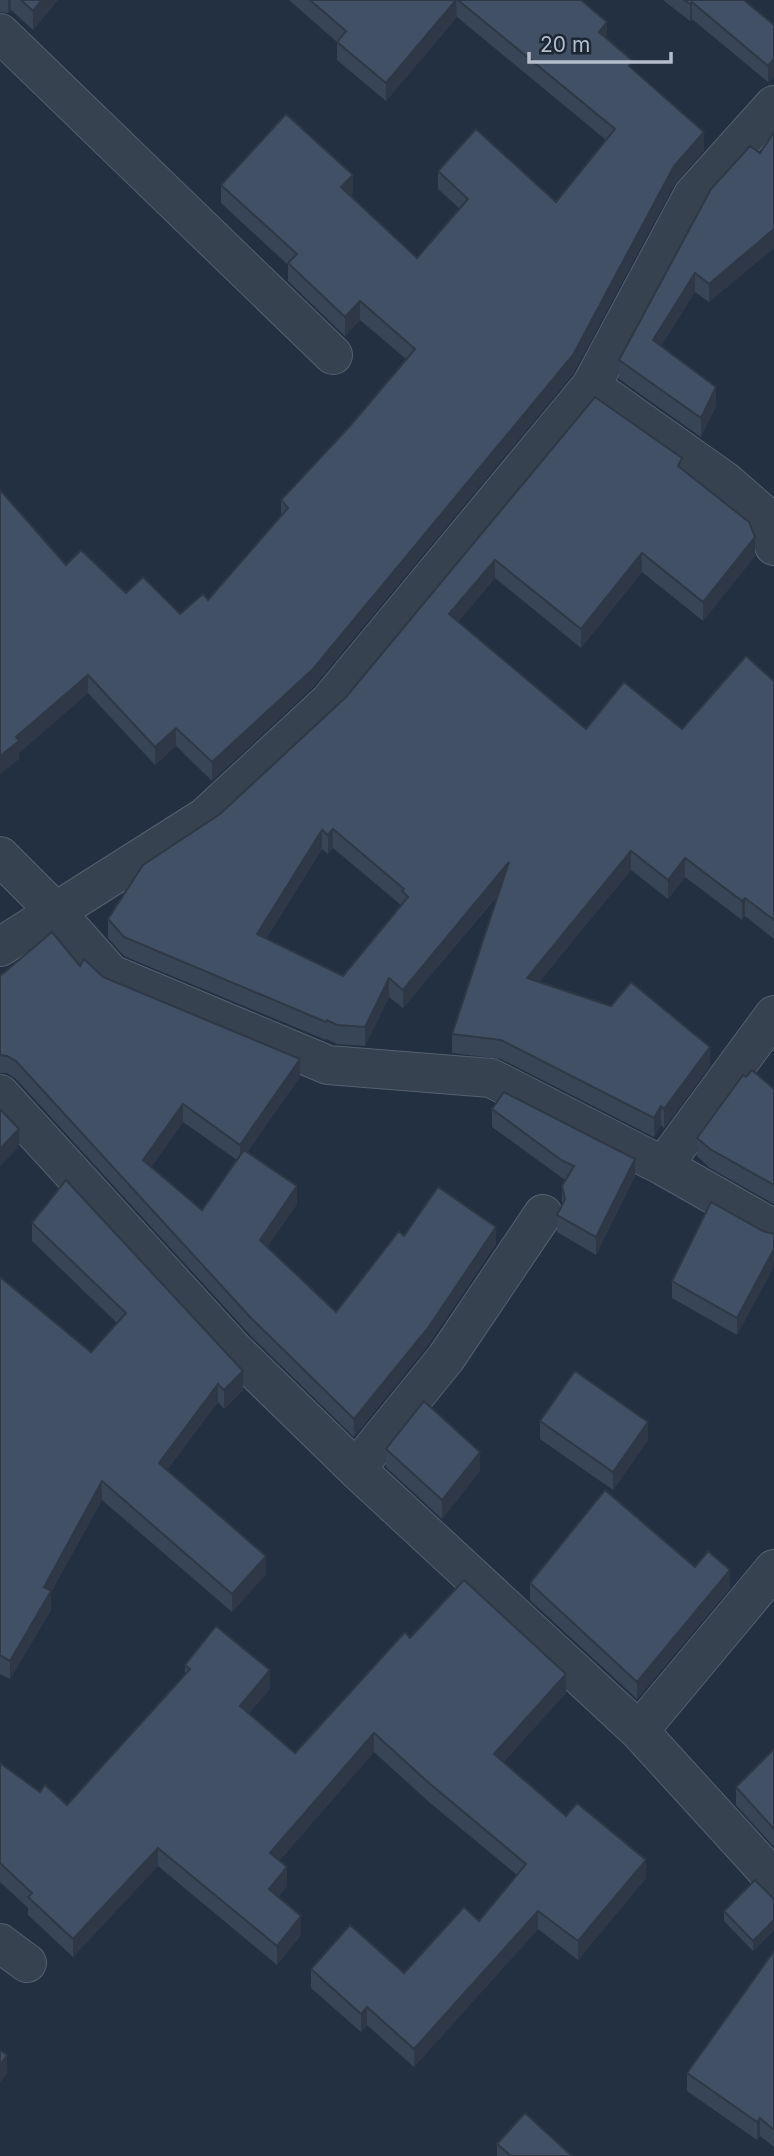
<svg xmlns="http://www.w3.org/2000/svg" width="774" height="2156" viewBox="0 0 774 2156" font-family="Inter,sans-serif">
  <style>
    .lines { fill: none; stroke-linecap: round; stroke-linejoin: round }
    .street-casing { stroke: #55606f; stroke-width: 40 }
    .street { stroke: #374251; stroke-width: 38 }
    .wall { fill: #384556; fill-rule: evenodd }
    .shaded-wall { fill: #2e3846 }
    .building { fill: #415064; stroke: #2e3846; stroke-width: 2; fill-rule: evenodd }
  </style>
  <rect width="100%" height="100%" fill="#233042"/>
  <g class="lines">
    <defs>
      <path id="street" d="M 0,33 L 333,355
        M 591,386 L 725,481 L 764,515 L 774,546
        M 0,856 L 55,911 L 111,974 L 328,1065 L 491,1078 L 663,1166 L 774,1229
        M 0,947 L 205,817 L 329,702 L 591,386 L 693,195 L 774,105
        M 0,1094 L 235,1351 L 356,1469 L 639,1731 L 774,1879
        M 663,1166 L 774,1015
        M 356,1469 L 446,1358 L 543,1214
        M 639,1731 L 774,1569
        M 0,1943 L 27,1963"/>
    </defs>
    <use href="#street" class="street-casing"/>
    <use href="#street" class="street"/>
  </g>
  <path class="wall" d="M 0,0 L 58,0 L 33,30 L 11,10 L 8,13 L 0,12 Z
    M 289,0 L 581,0 L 607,39 L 633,70 L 704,150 L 674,185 L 573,374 L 313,687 L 212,781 L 176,746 L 155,765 L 88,693 L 19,753 L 19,759 L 0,774 L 0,490 L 66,565 L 126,593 L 180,614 L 208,600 L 281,516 L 281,500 L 350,426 L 406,359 L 360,320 L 345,336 L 288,281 L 288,265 L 221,203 L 221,185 L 353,193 L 350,196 L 417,258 L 460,209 L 438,189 L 438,171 L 556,202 L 606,140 L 457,17 L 386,101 L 337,60 L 337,42 Z
    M 663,0 L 744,0 L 774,25 L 774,76 L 768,82 L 692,19 L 690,21 Z
    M 774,132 L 774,248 L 709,302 L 695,292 L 661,346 L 716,406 L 701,437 L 619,379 L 619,360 Z
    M 595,397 L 682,468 L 755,556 L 703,621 L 642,572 L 581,648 L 495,578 L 458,622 L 586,729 L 682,729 L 774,681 L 774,939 L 745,916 L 742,920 L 685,877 L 668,899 L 631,870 L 539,982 L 710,1066 L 664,1128 L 661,1125 L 654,1137 L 501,1059 L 452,1053 L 452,1034 L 499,894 L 403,1008 L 389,997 L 365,1046 L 337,1044 L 327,1039 L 326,1040 L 124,956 L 108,938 L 108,919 L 346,697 ZM 333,848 L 401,905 L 343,976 L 266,939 L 322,849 L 328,854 Z
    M 80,966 L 300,1077 L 247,1152 L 297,1204 L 267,1247 L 336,1312 L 404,1236 L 496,1244 L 428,1345 L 354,1437 L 251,1336 L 16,1079 L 7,1073 L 0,1073 L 0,976 ZM 183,1122 L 237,1160 L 202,1210 L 151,1167 Z
    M 746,1077 L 774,1089 L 774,1204 L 710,1168 L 697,1156 L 697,1138 Z
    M 492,1109 L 635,1176 L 596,1255 L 557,1232 L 557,1215 L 562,1204 L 562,1186 L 566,1180 L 561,1177 L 492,1127 Z
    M 32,1223 L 243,1390 L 224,1409 L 218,1402 L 167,1470 L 266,1574 L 232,1612 L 102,1500 L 51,1592 L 51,1610 L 10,1679 L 0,1674 L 0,1277 L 91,1352 L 117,1323 L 32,1241 Z
    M 774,1249 L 774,1266 L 737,1335 L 672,1298 L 672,1281 Z
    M 540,1421 L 648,1440 L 613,1490 L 540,1439 Z
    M 386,1449 L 480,1471 L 442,1519 L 386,1467 Z
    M 695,1567 L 730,1588 L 637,1699 L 530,1600 L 530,1583 Z
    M 410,1638 L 566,1693 L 503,1762 L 566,1816 L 646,1878 L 578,1960 L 538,1929 L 414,2067 L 367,2025 L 361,2032 L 311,1988 L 311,1969 L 404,1973 L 479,1921 L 517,1875 L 429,1802 L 374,1752 L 279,1861 L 287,1886 L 278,1897 L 301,1935 L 277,1965 L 158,1866 L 73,1957 L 28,1915 L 28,1908 L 0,1882 L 0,1763 L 40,1792 L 67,1805 L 185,1675 L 185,1665 L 270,1689 L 249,1713 L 295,1753 Z
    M 774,1749 L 774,1847 L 736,1805 L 736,1787 Z
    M 774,1899 L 774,1930 L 753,1951 L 724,1921 L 724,1911 Z
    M 774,1951 L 774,2147 L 760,2136 L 757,2140 L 687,2091 L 687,2073 Z
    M 497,2144 L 572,2156 L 497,2156 Z"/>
  <path class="shaded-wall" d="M 8,0 L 11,0 L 11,10 L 8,13 Z
    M 42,0 L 58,0 L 33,30 L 33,11 Z
    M 456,0 L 457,17 L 386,101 L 386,83 Z
    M 692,2 L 692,19 L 690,21 L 690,4 Z
    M 607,22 L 607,40 L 599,32 Z
    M 774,59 L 774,76 L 768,82 L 768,66 Z
    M 704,132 L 704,150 L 674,185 L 573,374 L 313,687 L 212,781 L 212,762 L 674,166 Z
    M 353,175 L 353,193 L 341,206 L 341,187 Z
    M 774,229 L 774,248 L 709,302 L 709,284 Z
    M 695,273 L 695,292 L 653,359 L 653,340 Z
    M 360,301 L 360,320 L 345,336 L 345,317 Z
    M 716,387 L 716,406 L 701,437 L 701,418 Z
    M 755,537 L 755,556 L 703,621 L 703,602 Z
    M 642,553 L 642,572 L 581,648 L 581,629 Z
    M 495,560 L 495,578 L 449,633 L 449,614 Z
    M 88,675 L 88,693 L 19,753 L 19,759 L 0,774 L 0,756 L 16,737 Z
    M 176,728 L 176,746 L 155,765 L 155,747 Z
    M 333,829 L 333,848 L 328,854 L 328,835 Z
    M 322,830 L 322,849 L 257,953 L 257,934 Z
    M 631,851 L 631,870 L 527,996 L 527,978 Z
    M 685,858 L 685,877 L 668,899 L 668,880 Z
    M 509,862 L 509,881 L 403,1008 L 403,990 Z
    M 745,898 L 745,916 L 742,920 L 742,901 Z
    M 389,978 L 389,997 L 365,1046 L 365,1027 Z
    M 710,1047 L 710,1066 L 664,1128 L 664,1109 Z
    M 300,1059 L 300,1077 L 240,1163 L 240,1145 Z
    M 183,1104 L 183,1122 L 143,1178 L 143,1160 Z
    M 661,1106 L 661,1125 L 654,1137 L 654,1118 Z
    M 19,1129 L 19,1147 L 0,1166 L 0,1149 Z
    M 635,1159 L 635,1176 L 596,1255 L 596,1237 Z
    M 297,1186 L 297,1204 L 260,1258 L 260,1240 Z
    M 496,1227 L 496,1244 L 428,1345 L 354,1437 L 354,1419 Z
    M 774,1249 L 774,1266 L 737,1335 L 737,1318 Z
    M 243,1371 L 243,1390 L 224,1409 L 224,1390 Z
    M 218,1384 L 218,1402 L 159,1481 L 159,1463 Z
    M 648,1422 L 648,1440 L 613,1490 L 613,1472 Z
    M 480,1452 L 480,1471 L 442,1519 L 442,1500 Z
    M 102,1481 L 102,1500 L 51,1592 L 51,1610 L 10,1679 L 10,1661 L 44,1587 Z
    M 266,1556 L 266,1574 L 232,1612 L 232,1594 Z
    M 730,1570 L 730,1588 L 637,1699 L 637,1682 Z
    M 270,1670 L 270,1689 L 240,1724 L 240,1706 Z
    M 566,1674 L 566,1693 L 494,1773 L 494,1754 Z
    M 374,1733 L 374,1752 L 270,1871 L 270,1853 Z
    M 158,1848 L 158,1866 L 73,1957 L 73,1939 Z
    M 646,1860 L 646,1878 L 578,1960 L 578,1941 Z
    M 287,1867 L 287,1886 L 269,1908 L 269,1889 Z
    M 538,1911 L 538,1929 L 414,2067 L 414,2049 Z
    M 301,1916 L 301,1935 L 277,1965 L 277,1946 Z
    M 774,1920 L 774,1930 L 753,1951 L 753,1941 Z
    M 367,2007 L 367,2025 L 361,2032 L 361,2014 Z
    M 7,2055 L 7,2073 L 0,2083 L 0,2065 Z
    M 760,2118 L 760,2136 L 757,2140 L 757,2122 Z"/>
  <path class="building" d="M 21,0 L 42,0 L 33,11 Z
    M 310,0 L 456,0 L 386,83 L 337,42 L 346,31 Z
    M 458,0 L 581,0 L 607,22 L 599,32 L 633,61 L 629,66 L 704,132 L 674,166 L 573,355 L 313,669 L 212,762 L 176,728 L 155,747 L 88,675 L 16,737 L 19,741 L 0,756 L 0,490 L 66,565 L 81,550 L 126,593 L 143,577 L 180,614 L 203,594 L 208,600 L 288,508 L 281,500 L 350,426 L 415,349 L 360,301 L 345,317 L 288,263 L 297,254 L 221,185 L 286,114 L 353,175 L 341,187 L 417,258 L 468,199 L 438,171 L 476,129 L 556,202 L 615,129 Z
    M 684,0 L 744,0 L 774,25 L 774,59 L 768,66 L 692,2 L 690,4 Z
    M 774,132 L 774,229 L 709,284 L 695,273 L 653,340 L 716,387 L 701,418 L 619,360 L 711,189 L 750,146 L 760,153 Z
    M 595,397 L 682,458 L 678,466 L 749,522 L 755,537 L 703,602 L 642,553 L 581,629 L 495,560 L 449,614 L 586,729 L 624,682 L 682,729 L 746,656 L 774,681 L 774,920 L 745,898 L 742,901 L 685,858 L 668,880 L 631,851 L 527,978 L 611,1006 L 631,982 L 710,1047 L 664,1109 L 661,1106 L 654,1118 L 501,1040 L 452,1034 L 509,862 L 403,990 L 389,978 L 365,1027 L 337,1025 L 327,1020 L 326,1022 L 124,937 L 108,919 L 143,865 L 220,814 L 346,697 ZM 333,829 L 404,889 L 402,891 L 408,897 L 343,976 L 257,934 L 322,830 L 328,835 Z
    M 52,932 L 80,966 L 84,959 L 103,977 L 300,1059 L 240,1145 L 183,1104 L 143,1160 L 202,1210 L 244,1150 L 297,1186 L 260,1240 L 336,1312 L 399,1231 L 404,1236 L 438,1187 L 496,1227 L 428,1328 L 354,1419 L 251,1318 L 16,1061 L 7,1056 L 0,1055 L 0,976 Z
    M 752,1070 L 774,1089 L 774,1185 L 710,1149 L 697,1138 L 743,1075 L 746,1077 Z
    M 504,1092 L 635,1159 L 596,1237 L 557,1215 L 565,1199 L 562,1186 L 574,1166 L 561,1160 L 492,1109 Z
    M 0,1109 L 19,1129 L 0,1149 Z
    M 66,1180 L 243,1371 L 224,1390 L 218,1384 L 159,1463 L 266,1556 L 232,1594 L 102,1481 L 44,1587 L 51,1591 L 10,1661 L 0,1655 L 0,1277 L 91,1352 L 126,1313 L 32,1223 Z
    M 711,1202 L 763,1231 L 774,1234 L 774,1249 L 737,1318 L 672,1281 Z
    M 575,1371 L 648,1422 L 613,1472 L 540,1421 Z
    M 424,1401 L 480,1452 L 442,1500 L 386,1449 Z
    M 605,1490 L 695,1567 L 708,1551 L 730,1570 L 637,1682 L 530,1583 Z
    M 464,1580 L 566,1674 L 494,1754 L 566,1816 L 577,1803 L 646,1860 L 578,1941 L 538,1911 L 414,2049 L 367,2007 L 361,2014 L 311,1969 L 350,1925 L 404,1973 L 464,1907 L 479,1921 L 526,1864 L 429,1783 L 374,1733 L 270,1853 L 287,1867 L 269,1889 L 301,1916 L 277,1946 L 158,1848 L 73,1939 L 28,1897 L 32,1893 L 0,1863 L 0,1763 L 40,1792 L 45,1785 L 67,1805 L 190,1669 L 185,1665 L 216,1626 L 270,1670 L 240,1706 L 295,1753 L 405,1632 L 410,1638 Z
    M 774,1749 L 774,1829 L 736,1787 Z
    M 755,1880 L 774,1899 L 774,1920 L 753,1941 L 724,1911 Z
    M 774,1951 L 774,2130 L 760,2118 L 757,2122 L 687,2073 Z
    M 0,2050 L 7,2055 L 0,2065 Z
    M 525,2113 L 572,2156 L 511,2156 L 497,2144 Z"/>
  <path d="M529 52v10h142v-10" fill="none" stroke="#b4bdcc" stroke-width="3.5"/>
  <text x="540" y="52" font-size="21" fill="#b4bdcc" stroke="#1c2736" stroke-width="5" paint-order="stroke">20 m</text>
</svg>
